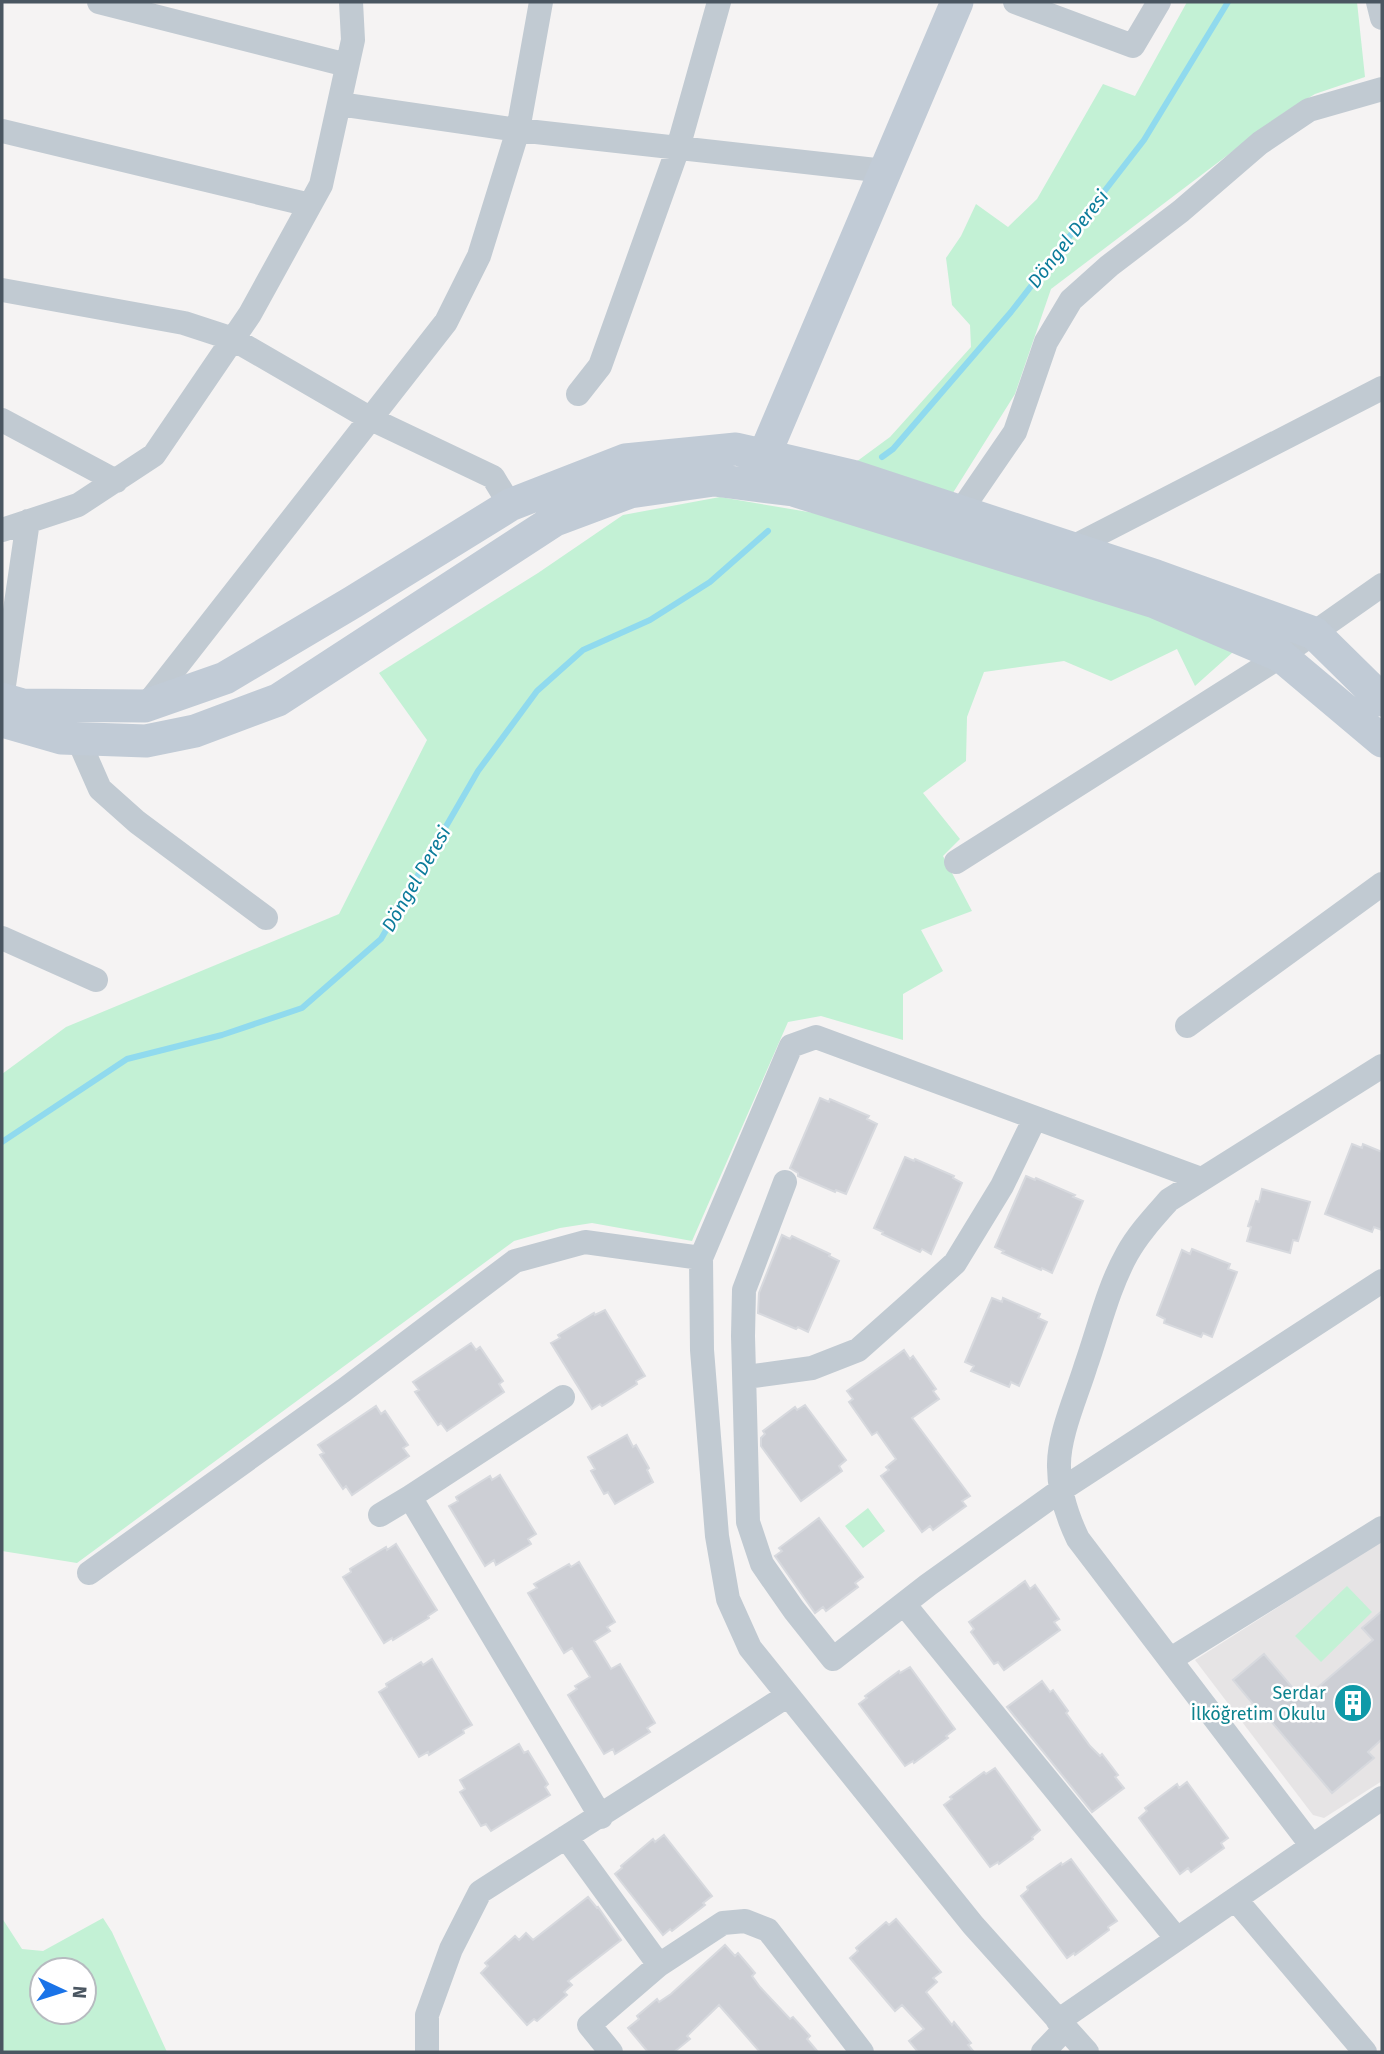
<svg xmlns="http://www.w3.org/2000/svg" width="1384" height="2054" viewBox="0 0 1384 2054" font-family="'Fira Sans',sans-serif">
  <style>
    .education { fill: #e6e4e5 }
    .green { fill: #c3f1d5; fill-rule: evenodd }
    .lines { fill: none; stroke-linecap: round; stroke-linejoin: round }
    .stream { stroke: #90daee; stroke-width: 6 }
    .building { fill: #cdcfd5; stroke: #d7d9de; stroke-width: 2 }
    .street { stroke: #c1cad2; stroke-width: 24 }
    .secondary { stroke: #c1cbd6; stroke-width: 33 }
    .labels { text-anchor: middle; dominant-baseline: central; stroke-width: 5; stroke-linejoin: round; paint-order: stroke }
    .culture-label { font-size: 18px; fill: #0d838f; stroke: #fff; text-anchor: end }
    .water-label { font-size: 19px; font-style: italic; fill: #0c7c9b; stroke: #fff }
  </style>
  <rect width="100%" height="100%" fill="#f5f3f3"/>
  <path class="education" d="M 1382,1541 L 1382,1781 L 1324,1818 L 1313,1815 L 1195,1660 Z"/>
  <path class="green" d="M 1187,2 L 1357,2 L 1365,77 L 1315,94 L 1282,114 L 1051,289 L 1015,394 L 951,496 L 856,462 L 890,437 L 971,347 L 970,325 L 952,305 L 946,258 L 961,236 L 976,204 L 1008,227 L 1037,199 L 1103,84 L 1135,96 Z
    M 720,497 L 826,515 L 1145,609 L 1233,652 L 1195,686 L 1177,649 L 1111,681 L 1064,661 L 984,672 L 967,717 L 966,761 L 923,793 L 960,839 L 943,856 L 972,911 L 921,930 L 943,971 L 903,994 L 903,1040 L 821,1016 L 788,1022 L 692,1241 L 592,1223 L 560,1228 L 514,1241 L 77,1563 L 2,1551 L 2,1074 L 66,1027 L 339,914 L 427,740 L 379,673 L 538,573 L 623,515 Z
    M 868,1508 L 885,1531 L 863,1548 L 845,1526 Z
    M 1347,1586 L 1372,1612 L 1321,1662 L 1295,1636 Z
    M 2,1918 L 22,1949 L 43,1951 L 103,1918 L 112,1932 L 167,2052 L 2,2052 ZM 84,1970 L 84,2012 L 42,2012 L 42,1970 Z"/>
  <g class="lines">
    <path class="stream" d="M 882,457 L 893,449 L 1011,312 L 1144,140 L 1228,2
      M 2,1142 L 127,1059 L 222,1035 L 302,1008 L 381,939 L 478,771 L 537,691 L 583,650 L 650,620 L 710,582 L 768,531"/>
  </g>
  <path class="building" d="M 820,1098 L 829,1102 L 830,1099 L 869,1116 L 867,1119 L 877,1124 L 846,1194 L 836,1190 L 835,1192 L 798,1176 L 798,1173 L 790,1168 Z
    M 1352,1144 L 1362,1148 L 1363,1144 L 1382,1152 L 1382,1230 L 1374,1227 L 1372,1232 L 1325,1214 Z
    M 905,1157 L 914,1161 L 915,1159 L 954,1176 L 953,1178 L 962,1183 L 931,1254 L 922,1249 L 920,1252 L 882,1234 L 883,1232 L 874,1228 Z
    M 1026,1176 L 1035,1180 L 1036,1178 L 1075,1195 L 1073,1197 L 1083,1201 L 1052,1273 L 1042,1268 L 1041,1270 L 1002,1253 L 1004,1251 L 995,1247 Z
    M 1262,1189 L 1310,1202 L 1298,1241 L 1293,1240 L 1290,1253 L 1247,1241 L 1251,1227 L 1248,1226 L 1256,1201 L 1259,1202 Z
    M 782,1235 L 790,1239 L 792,1236 L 830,1254 L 829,1256 L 839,1261 L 808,1332 L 798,1327 L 796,1329 L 758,1313 L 759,1293 Z
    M 1192,1249 L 1230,1264 L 1228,1269 L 1237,1272 L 1212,1337 L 1203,1333 L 1201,1337 L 1164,1323 L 1165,1319 L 1157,1315 L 1182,1250 L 1190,1254 Z
    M 992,1298 L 1002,1302 L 1003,1298 L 1040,1314 L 1038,1318 L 1047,1322 L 1019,1386 L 1011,1382 L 1009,1387 L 971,1371 L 974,1366 L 965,1362 Z
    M 605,1310 L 645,1376 L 636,1381 L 637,1384 L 602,1406 L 600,1404 L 592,1409 L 551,1343 L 560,1338 L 558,1335 L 594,1313 L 595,1315 Z
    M 471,1343 L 476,1350 L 480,1347 L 503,1381 L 499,1384 L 504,1392 L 447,1431 L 441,1423 L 438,1425 L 415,1392 L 419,1390 L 413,1382 Z
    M 904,1350 L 910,1359 L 913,1356 L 936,1389 L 933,1391 L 939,1399 L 912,1418 L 970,1496 L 962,1501 L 966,1506 L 933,1530 L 930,1526 L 922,1532 L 881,1476 L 889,1470 L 886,1467 L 896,1459 L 877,1432 L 872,1435 L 849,1402 L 853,1399 L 847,1391 Z
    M 805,1405 L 846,1460 L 839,1466 L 842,1471 L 801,1501 L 761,1446 L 761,1438 L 765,1434 L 763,1431 L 795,1407 L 797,1410 Z
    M 376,1406 L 381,1414 L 385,1411 L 408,1445 L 403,1448 L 409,1456 L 352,1495 L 346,1486 L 343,1489 L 320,1455 L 324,1453 L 318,1445 Z
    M 627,1435 L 633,1447 L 636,1445 L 649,1468 L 647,1470 L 653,1482 L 615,1504 L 608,1492 L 604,1494 L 591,1471 L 595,1469 L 588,1457 Z
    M 500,1475 L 536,1534 L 528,1539 L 531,1544 L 496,1565 L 494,1560 L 485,1566 L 449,1506 L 458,1501 L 456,1497 L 490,1476 L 492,1480 Z
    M 819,1518 L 863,1577 L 855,1583 L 858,1587 L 826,1611 L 823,1607 L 815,1613 L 775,1556 L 782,1551 L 779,1548 Z
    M 396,1544 L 437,1610 L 428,1616 L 429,1618 L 393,1640 L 392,1638 L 384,1643 L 343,1577 L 351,1572 L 350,1569 L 386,1547 L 387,1550 Z
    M 579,1562 L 615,1622 L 607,1627 L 610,1631 L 594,1641 L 611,1669 L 620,1664 L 655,1723 L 647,1728 L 650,1732 L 615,1754 L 613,1749 L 604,1754 L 568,1695 L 577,1689 L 575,1686 L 590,1677 L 572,1648 L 564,1653 L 528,1593 L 537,1588 L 534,1584 L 569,1564 L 571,1567 Z
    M 1025,1581 L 1030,1589 L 1035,1585 L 1059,1619 L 1054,1622 L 1060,1630 L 1004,1670 L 998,1662 L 994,1664 L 971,1632 L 974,1629 L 969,1622 Z
    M 1382,1611 L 1382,1739 L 1368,1752 L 1374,1758 L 1332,1793 L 1270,1720 L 1268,1722 L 1233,1680 L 1264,1654 L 1303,1700 L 1373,1640 L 1362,1628 Z
    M 432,1659 L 472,1725 L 463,1730 L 464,1733 L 429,1755 L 428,1752 L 419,1757 L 379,1692 L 387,1687 L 386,1684 L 421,1662 L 423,1665 Z
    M 910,1667 L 955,1729 L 946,1736 L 948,1738 L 914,1763 L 913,1761 L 905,1766 L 859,1704 L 867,1698 L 865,1696 L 899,1671 L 900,1673 Z
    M 1042,1681 L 1050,1692 L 1053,1690 L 1068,1711 L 1066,1713 L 1090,1746 L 1100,1756 L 1102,1754 L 1118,1775 L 1115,1777 L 1124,1788 L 1092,1812 L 1007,1707 Z
    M 519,1744 L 524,1753 L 528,1751 L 548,1784 L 545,1787 L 550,1795 L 491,1831 L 486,1824 L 481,1826 L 460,1792 L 465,1789 L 460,1780 Z
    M 995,1768 L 1040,1830 L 1032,1837 L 1033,1839 L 999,1864 L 998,1862 L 990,1867 L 944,1805 L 952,1799 L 950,1797 L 984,1772 L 986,1774 Z
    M 1187,1782 L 1228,1838 L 1221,1843 L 1224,1848 L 1191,1872 L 1188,1868 L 1180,1874 L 1139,1818 L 1147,1811 L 1145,1808 L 1177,1784 L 1179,1788 Z
    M 664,1835 L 712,1896 L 703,1903 L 705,1905 L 672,1931 L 670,1929 L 663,1935 L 615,1874 L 622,1868 L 621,1866 L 653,1839 L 655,1842 Z
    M 1071,1859 L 1117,1921 L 1108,1927 L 1109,1930 L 1075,1955 L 1074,1953 L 1067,1958 L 1021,1896 L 1028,1890 L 1027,1887 L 1061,1863 L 1062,1865 Z
    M 588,1897 L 597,1908 L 598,1907 L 621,1940 L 568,1981 L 572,1985 L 564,1992 L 567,1995 L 537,2021 L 534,2019 L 527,2025 L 481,1973 L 488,1966 L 485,1963 L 515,1936 L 519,1940 L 526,1933 L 533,1940 Z
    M 896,1919 L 941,1972 L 933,1978 L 937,1982 L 926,1992 L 952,2025 L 954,2022 L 971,2043 L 968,2045 L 974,2052 L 918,2052 L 909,2041 L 924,2029 L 902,2005 L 895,2011 L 850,1958 L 858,1951 L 856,1948 L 886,1922 L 889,1925 Z
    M 725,1945 L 735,1956 L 738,1953 L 755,1973 L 752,1976 L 760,1987 L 790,2019 L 793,2017 L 810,2036 L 807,2039 L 818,2052 L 760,2052 L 719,2005 L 687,2036 L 690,2039 L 674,2052 L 648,2052 L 628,2028 L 639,2019 L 637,2016 L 657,1999 L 659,2002 L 671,1994 Z"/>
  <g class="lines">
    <path class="street" d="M 99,2 L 347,65
      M 1015,2 L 1133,46 L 1159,2
      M 1378,2 L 1382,18
      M 339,104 L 518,130 L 885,171
      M 2,131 L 310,205
      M 2,290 L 184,323 L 233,339 L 371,419 L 493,477 L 510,505
      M 578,394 L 600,366 L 678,148 L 719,2
      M 2,420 L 116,481
      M 960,512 L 1015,432 L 1046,342 L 1071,300 L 1109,266 L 1181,211 L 1260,143 L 1309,110 L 1382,89
      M 2,530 L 78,505 L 154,455 L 250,314 L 321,185 L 353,40 L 351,2
      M 1071,548 L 1382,388
      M 2,699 L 28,521
      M 145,707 L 446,322 L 479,256 L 518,130 L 541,2
      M 78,739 L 100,789 L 137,822 L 266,918
      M 956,862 L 1281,656 L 1382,585
      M 2,938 L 96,980
      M 1187,1026 L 1382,884
      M 785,1182 L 744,1290 L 743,1336 L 748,1522 L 762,1564 L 794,1610 L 833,1659 L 928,1585 L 1061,1490 L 1382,1281
      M 746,1377 L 812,1368 L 858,1350 L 912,1302 L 955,1263 L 1002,1186 L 1035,1118
      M 410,1497 L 601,1817
      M 380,1515 L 410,1497 L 563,1397
      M 89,1573 L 344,1390 L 515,1261 L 585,1242 L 701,1258
      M 904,1604 L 1177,1939
      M 1171,1659 L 1382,1528
      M 566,1837 L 659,1965
      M 1312,1846 L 1078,1539 C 1067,1516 1059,1493 1059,1467 C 1058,1436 1077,1395 1086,1365 C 1099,1328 1108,1288 1127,1254 C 1138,1234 1154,1217 1169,1200 L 1382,1066
      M 1236,1900 L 1365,2052
      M 1058,2021 L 1382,1798
      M 427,2052 L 427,2015 L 451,1949 L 480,1892 L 787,1696
      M 611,2052 L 589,2025 L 659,1965 L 723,1923 L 745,1921 L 768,1930 L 862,2052
      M 1043,2052 L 1065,2029
      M 1087,2052 L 973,1925 L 750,1648 L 728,1599 L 717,1536 L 702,1350 L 701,1258 L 791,1046 L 816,1037 L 1201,1179"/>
    <path class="secondary" d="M 754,473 L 764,456 L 957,2
      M 2,699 L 23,705 L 145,706 L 225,678 L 353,602 L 510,505 L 625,460 L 736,449 L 852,476 L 1156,576 L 1314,633 L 1382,700
      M 2,721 L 61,738 L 146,741 L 195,731 L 278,700 L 555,520 L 630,492 L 714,480 L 793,490 L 1155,602 L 1281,656 L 1382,741"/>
  </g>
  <defs>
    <symbol id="building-disc" viewBox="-11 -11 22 22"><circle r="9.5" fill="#0f9aa8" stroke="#fff"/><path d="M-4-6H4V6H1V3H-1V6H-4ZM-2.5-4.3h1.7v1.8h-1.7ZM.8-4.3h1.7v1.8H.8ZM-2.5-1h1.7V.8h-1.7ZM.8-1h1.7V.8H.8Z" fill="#fff"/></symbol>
  </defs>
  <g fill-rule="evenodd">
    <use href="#building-disc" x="1331" y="1681" width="44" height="44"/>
  </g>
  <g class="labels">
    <g class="culture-label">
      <text x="1326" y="1693">Serdar<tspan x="1326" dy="21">İlköğretim Okulu</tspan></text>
    </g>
    <g class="water-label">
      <text transform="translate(1068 239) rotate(-52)">Döngel Deresi</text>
      <text transform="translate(416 879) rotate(-60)">Döngel Deresi</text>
    </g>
  </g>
  <rect width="1384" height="2054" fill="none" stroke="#4a5661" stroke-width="7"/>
  <g transform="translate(63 1991) rotate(94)"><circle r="33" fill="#ffffff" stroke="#b7bbc0" stroke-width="2"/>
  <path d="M0-5L12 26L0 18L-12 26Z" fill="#1a73e8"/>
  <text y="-10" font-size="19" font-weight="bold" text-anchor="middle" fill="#4a5661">N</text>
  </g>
</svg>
